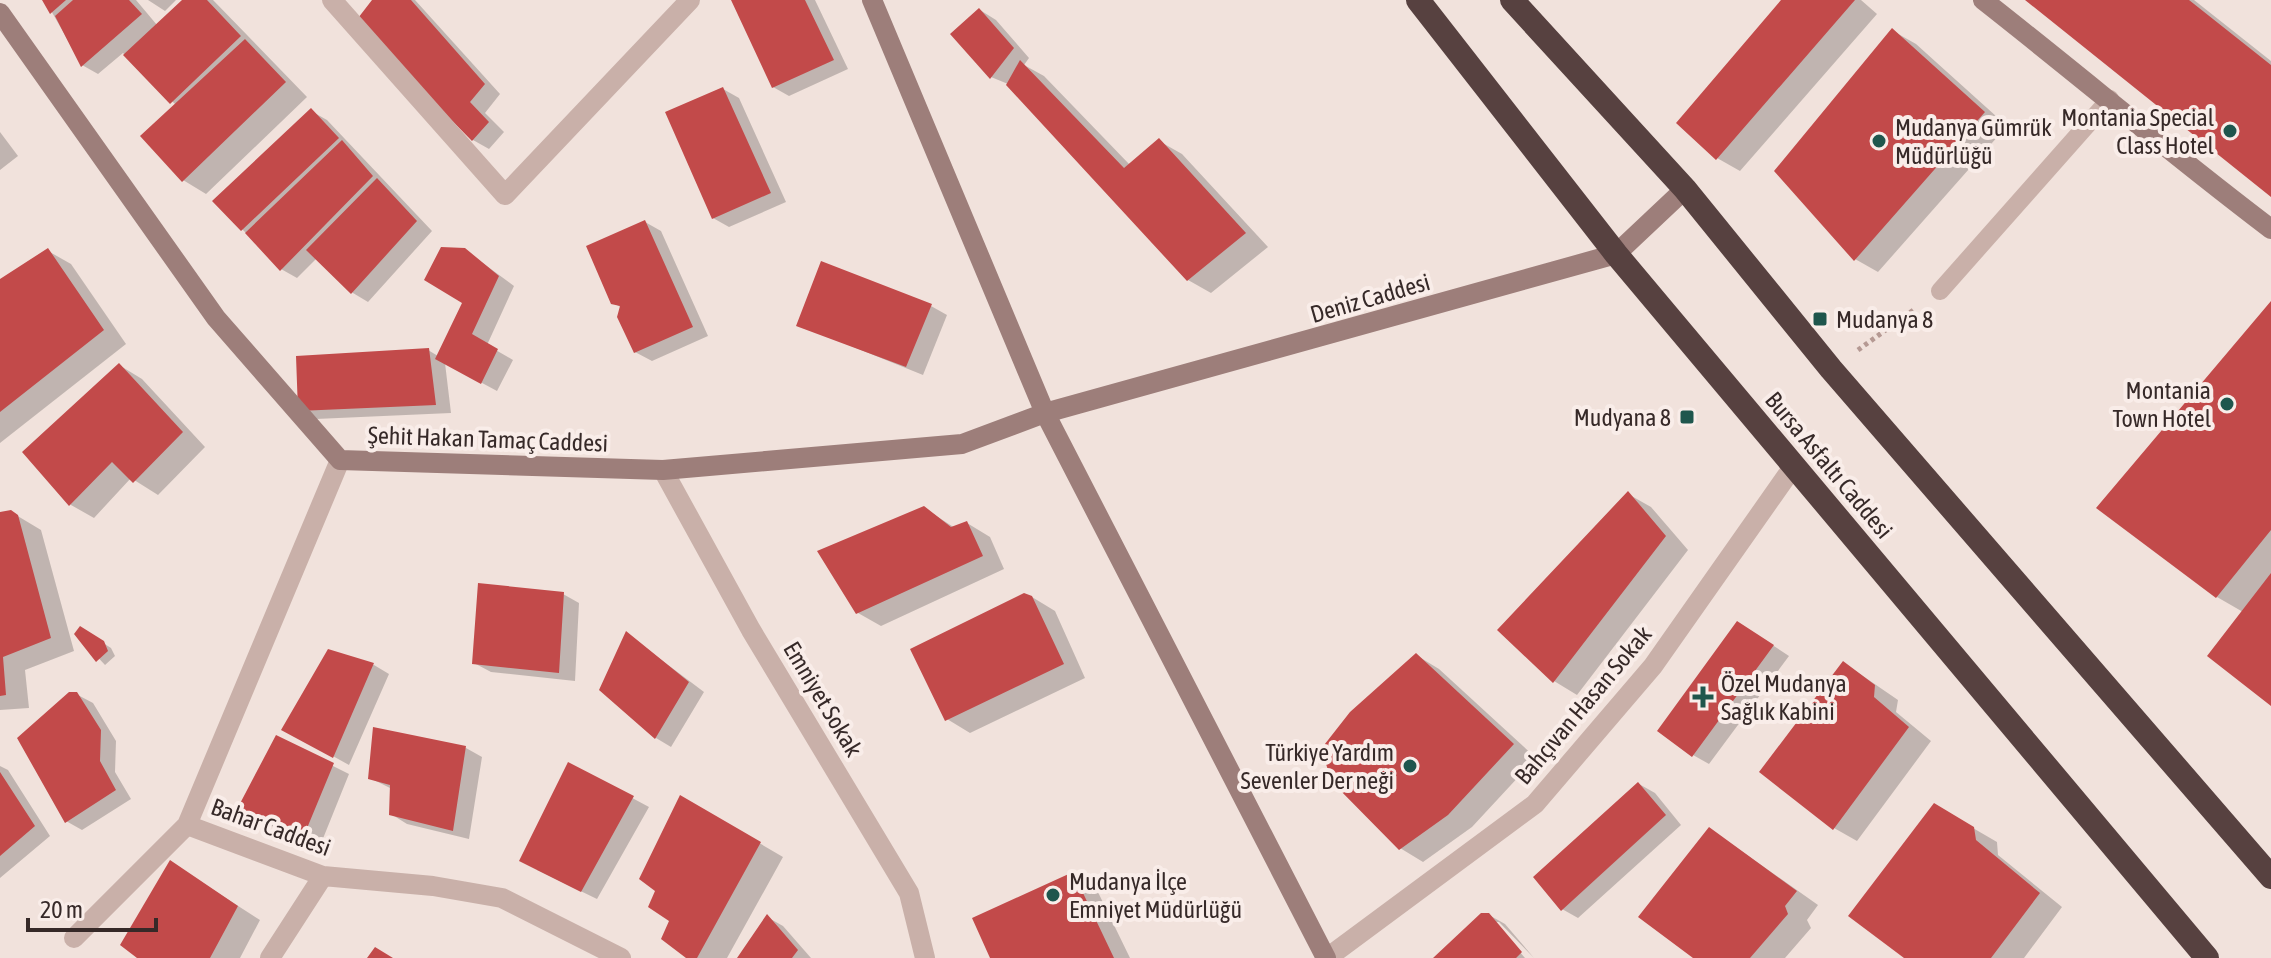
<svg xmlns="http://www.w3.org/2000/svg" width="2271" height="958" viewBox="0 0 2271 958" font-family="'Asap Condensed',sans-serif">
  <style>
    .shadow { fill: #0003 }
    .building { fill: #c24a4a }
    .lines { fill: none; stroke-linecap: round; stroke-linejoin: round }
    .path { stroke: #b59993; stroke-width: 5; stroke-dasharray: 4 4; stroke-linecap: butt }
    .lane { stroke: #c9b0a9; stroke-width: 18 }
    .street { stroke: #c9b0a9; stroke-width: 20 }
    .secondary { stroke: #9d7e7a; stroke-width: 20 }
    .highway { stroke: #574140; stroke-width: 24 }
    .poi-dot { fill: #1f564d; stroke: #f9ede9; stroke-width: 3 }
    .labels { text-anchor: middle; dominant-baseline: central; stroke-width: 8; stroke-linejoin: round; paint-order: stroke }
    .poi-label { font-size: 24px; fill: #362928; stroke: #f9ede9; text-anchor: end }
    .street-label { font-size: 24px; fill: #362928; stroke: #f9ede9 }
  </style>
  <rect width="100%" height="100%" fill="#f1e2dc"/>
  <path class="shadow" d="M 45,0 L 136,0 L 157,25 L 185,0 L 213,0 L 307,97 L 206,194 L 183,180 L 176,105 L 123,53 L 98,74 L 82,65 Z
    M 148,0 L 176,0 L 165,11 Z
    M 375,0 L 415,0 L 500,94 L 485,113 L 504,132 L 489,149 L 473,140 Z
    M 733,0 L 815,0 L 848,69 L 789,96 L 773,87 Z
    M 1783,0 L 1861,0 L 1877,14 L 1740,171 L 1717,158 Z
    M 2028,0 L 2194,0 L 2271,61 L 2271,194 Z
    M 980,10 L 996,20 L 1029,58 L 1024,65 L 1044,76 L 1130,165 L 1159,141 L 1182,154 L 1268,247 L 1211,293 L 1188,280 L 1008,84 L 991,77 Z
    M 1893,31 L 1916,44 L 2007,126 L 1878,272 L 1855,259 Z
    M 723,89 L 739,98 L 786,202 L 729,227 L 713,218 Z
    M 311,111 L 327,120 L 432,231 L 368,302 L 353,293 L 317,258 L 297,278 L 281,269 L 242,229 Z
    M 0,132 L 18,156 L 0,170 Z
    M 645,222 L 661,231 L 708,336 L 652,361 L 635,352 L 622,308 L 612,302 Z
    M 465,250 L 514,286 L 487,345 L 513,360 L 497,391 L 445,363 L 451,413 L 316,419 L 300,410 L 428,350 L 438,356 L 465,302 Z
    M 48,251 L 71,264 L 126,344 L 0,443 L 0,281 Z
    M 2271,304 L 2271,703 L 2243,612 L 2217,597 L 2098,507 Z
    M 931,306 L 947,315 L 923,375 L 799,325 Z
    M 119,365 L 142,379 L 205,447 L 158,495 L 131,478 L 94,518 L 71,505 L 25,453 Z
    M 1628,494 L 1651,507 L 1688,550 L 1577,695 L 1554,681 Z
    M 924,508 L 955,528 L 967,523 L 990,537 L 1004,569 L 881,626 L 858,613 Z
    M 11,512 L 41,530 L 74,651 L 25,670 L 29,708 L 0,710 L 0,514 Z
    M 563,594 L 579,603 L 575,681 L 491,672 L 474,663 Z
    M 1032,597 L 1055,611 L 1085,678 L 970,733 L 947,719 Z
    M 81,629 L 111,648 L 115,656 L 105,665 L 76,634 Z
    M 1754,633 L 1789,656 L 1709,764 L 1693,755 Z
    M 627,634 L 704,692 L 671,747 L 656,738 L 601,690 Z
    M 329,651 L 374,665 L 389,674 L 349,765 L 284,729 Z
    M 1416,655 L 1439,669 L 1536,758 L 1472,827 L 1423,862 L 1400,848 Z
    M 1844,663 L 1898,700 L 1896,712 L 1931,741 L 1857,841 L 1834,828 Z
    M 76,694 L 93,703 L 116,741 L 115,772 L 131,799 L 82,830 L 66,821 Z
    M 277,738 L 349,774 L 322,841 L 254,821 L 238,812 Z
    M 466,748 L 482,757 L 469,839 L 407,824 L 391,814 L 392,789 L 370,778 Z
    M 569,764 L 649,807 L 597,899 L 537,870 Z
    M 0,766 L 8,770 L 50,836 L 0,878 Z
    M 1639,784 L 1655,793 L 1681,825 L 1578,918 L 1562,909 Z
    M 681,797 L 783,857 L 727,958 L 689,958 L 657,891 Z
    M 1935,806 L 1997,842 L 1998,855 L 2062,907 L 2024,958 L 1908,958 Z
    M 1710,829 L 1818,905 L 1807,920 L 1811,928 L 1785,958 L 1697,958 Z
    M 170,862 L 260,920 L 240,958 L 140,958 Z
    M 1073,874 L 1096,888 L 1130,958 L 992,958 Z
    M 1489,915 L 1505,924 L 1534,958 L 1499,922 L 1494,922 L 1525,958 L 1436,958 Z
    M 767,917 L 783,926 L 811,958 L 739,958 Z"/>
  <path class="building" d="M 42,0 L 66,0 L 50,14 Z
    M 73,0 L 129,0 L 142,14 L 81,67 L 55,16 Z
    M 182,0 L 207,0 L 241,36 L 170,104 L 123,55 Z
    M 372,0 L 411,0 L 485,84 L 470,102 L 489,122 L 472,141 L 355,22 Z
    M 731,0 L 805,0 L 834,60 L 772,88 Z
    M 1781,0 L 1855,0 L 1716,160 L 1676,123 Z
    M 2025,0 L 2189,0 L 2271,65 L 2271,197 Z
    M 979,8 L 1014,48 L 990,79 L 950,34 Z
    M 1892,28 L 1985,112 L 1854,261 L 1774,171 Z
    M 245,39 L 286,82 L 182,182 L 140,136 Z
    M 1020,60 L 1124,168 L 1159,138 L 1246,233 L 1187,281 L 1006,85 Z
    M 723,87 L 771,193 L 712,219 L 665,112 Z
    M 311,108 L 339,138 L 241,231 L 212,201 Z
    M 342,140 L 373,176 L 280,271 L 245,233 Z
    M 377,178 L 417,221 L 351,294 L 306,250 Z
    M 645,220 L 693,327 L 634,353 L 617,317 L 620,306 L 611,304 L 586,246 Z
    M 441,247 L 465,248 L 499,276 L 472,334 L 498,349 L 481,384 L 435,359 L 462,303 L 424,280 Z
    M 48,248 L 104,330 L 0,412 L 0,279 Z
    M 821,261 L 932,304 L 906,367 L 796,326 Z
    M 2271,301 L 2271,530 L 2216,598 L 2096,508 Z
    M 429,348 L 436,405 L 298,411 L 296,356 Z
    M 119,363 L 183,432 L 133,483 L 112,462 L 69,506 L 22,452 Z
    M 1628,491 L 1666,536 L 1553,683 L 1497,630 Z
    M 924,506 L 951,527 L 967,521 L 983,556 L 856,614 L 817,551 Z
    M 11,510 L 18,515 L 51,638 L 3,657 L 6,695 L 0,696 L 0,512 Z
    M 2271,573 L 2271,706 L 2207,656 Z
    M 478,583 L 564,592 L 559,673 L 472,664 Z
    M 1024,593 L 1032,596 L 1064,664 L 945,721 L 910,649 Z
    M 1737,621 L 1774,645 L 1692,757 L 1657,731 Z
    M 80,626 L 104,641 L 108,651 L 96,662 L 74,634 Z
    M 626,631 L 689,682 L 655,739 L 599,690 Z
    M 328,649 L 374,663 L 333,758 L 281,730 Z
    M 1416,653 L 1514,744 L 1448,815 L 1399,850 L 1332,782 L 1321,749 L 1350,712 Z
    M 1843,661 L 1875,685 L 1874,697 L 1909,727 L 1833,830 L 1759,772 Z
    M 69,692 L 77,692 L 101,730 L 100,761 L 116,790 L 65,823 L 17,738 Z
    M 373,727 L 466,746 L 453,831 L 389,815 L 390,785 L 368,779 Z
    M 276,735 L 334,763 L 305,833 L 235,813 Z
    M 568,762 L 634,796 L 581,892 L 519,861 Z
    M 0,772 L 35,826 L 0,856 Z
    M 1638,782 L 1666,815 L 1561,911 L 1533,877 Z
    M 680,795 L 761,842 L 697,958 L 686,958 L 661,939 L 669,921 L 648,907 L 655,891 L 639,879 Z
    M 1934,803 L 1974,827 L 1976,840 L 2040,893 L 1991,958 L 1904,958 L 1848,916 Z
    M 1709,827 L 1797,891 L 1785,906 L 1788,914 L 1750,958 L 1693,958 L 1638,917 Z
    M 170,860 L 238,906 L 210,958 L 137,958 L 120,945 Z
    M 1073,872 L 1114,958 L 990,958 L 972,918 Z
    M 1481,913 L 1489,913 L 1522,952 L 1516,958 L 1433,958 Z
    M 767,914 L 798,950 L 792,958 L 737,958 Z
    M 375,947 L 393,958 L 367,958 Z"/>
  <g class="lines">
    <path class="path" d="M 1858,350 L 1915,309"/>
    <path class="lane" d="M 1940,291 L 2110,99"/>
    <path class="street" d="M 332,0 L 505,195 L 690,0
      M 340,460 L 187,825 L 323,876 L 433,886 L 502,898 L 621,958
      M 663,470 L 751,630 L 909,893 L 925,958
      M 74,938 L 187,825
      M 270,958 L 323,876
      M 1327,958 L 1535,804 L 1653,666 L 1793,467"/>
    <path class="secondary" d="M 872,0 L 1045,413 L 1326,958
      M 1983,0 C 2080,76 2173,155 2271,229
      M 0,13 L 216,318 L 340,460 L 663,470 L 962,444 L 1045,413 L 1616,254 L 1685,189"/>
    <path class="highway" d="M 1418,0 L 1616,254 L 2207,958
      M 1512,0 L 1685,189 L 1831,369 L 2271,877"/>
  </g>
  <g class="poi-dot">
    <circle cx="2230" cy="131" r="8"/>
    <circle cx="1879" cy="141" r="8"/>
    <rect x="1812" y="311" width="16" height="16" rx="4"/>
    <circle cx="2227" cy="404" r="8"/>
    <rect x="1679" y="409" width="16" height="16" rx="4"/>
    <path d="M1699 685h8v8h8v8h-8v8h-8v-8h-8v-8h8z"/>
    <circle cx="1410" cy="766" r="8"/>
    <circle cx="1053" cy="895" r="8"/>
  </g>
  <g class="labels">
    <g class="poi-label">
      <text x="2214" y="117">Montania Special<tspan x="2214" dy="28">Class Hotel</tspan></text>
      <text x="1895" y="127" text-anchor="start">Mudanya Gümrük<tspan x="1895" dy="28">Müdürlüğü</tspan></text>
      <text x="1836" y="319" text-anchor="start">Mudanya 8</text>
      <text x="2211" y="390">Montania<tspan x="2211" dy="28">Town Hotel</tspan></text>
      <text x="1671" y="417">Mudyana 8</text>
      <text x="1721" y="683" text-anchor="start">Özel Mudanya<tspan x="1721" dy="28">Sağlık Kabini</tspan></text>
      <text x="1394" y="752">Türkiye Yardım<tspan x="1394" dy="28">Sevenler Der neği</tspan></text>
      <text x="1069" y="881" text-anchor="start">Mudanya İlçe<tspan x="1069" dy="28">Emniyet Müdürlüğü</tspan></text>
    </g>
    <g class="street-label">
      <text transform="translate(1370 298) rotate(-16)">Deniz Caddesi</text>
      <text transform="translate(488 439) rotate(2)">Şehit Hakan Tamaç Caddesi</text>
      <text transform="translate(1829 465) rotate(50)">Bursa Asfaltı Caddesi</text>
      <text transform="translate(823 699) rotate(59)">Emniyet Sokak</text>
      <text transform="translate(1583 705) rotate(-50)">Bahçıvan Hasan Sokak</text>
      <text transform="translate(271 827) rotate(20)">Bahar Caddesi</text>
    </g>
  </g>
  <path d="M28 918v12h128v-12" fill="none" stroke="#362928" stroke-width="4"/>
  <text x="40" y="918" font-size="24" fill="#362928" stroke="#f9ede9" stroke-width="6" paint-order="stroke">20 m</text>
</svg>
